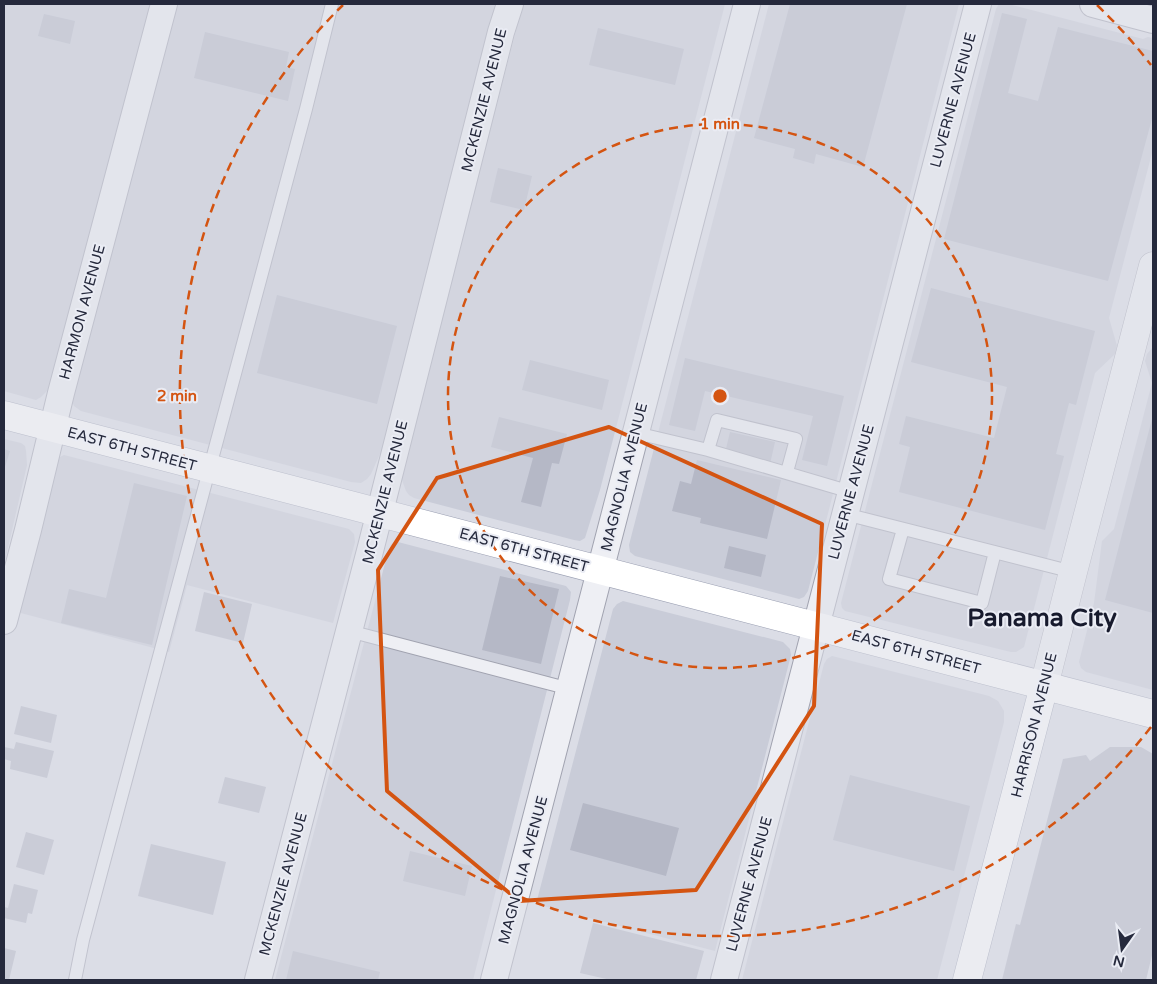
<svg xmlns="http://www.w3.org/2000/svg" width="1157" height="984" viewBox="0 0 1157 984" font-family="'Varela Round',sans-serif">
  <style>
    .built { fill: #c9ccd8 }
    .building { fill: #b5b8c6 }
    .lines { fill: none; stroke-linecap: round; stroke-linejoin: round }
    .service-casing { stroke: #a1a3b0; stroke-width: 14 }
    .minor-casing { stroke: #a1a3b0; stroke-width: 28 }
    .tertiary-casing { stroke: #a1a3b0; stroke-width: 29 }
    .primary-casing { stroke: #9a9fb2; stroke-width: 29 }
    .service { stroke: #eeeff4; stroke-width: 12 }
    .minor { stroke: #eeeff4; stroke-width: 26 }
    .tertiary { stroke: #eeeff4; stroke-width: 28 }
    .primary { stroke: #fff; stroke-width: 28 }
    .marked { fill: none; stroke: #d45411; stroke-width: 4; stroke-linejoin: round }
    .ring { fill: none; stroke: #d45411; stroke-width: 2.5; stroke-dasharray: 9 6 }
    .labels { text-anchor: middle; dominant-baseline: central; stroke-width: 4; stroke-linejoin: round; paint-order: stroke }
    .street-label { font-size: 15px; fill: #25293c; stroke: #eaecf4 }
    .town-label { font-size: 25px; font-weight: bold; fill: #171a2d; stroke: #eaecf4 }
    .centre { fill: #d45411; stroke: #eaecf4; stroke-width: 2.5 }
    .ring-label { font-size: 15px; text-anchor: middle; font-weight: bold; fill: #d45411; stroke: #eaecf4; stroke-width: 4; stroke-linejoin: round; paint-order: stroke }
  </style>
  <rect width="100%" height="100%" fill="#dbdde6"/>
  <path class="built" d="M 4,4 L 151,4 L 53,377 L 47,391 L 41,397 L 36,400 L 4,391 Z
    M 177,4 L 499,4 L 383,447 L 371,474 L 367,479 L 361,483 L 351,482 L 81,411 L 74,406 L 72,401 Z
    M 523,4 L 725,4 L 600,490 L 585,538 L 580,541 L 574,540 L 414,498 L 409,495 L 406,491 L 402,480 L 402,475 L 457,256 Z
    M 769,4 L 959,4 L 808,591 L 804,597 L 799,599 L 635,556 L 630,552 L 629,545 Z
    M 999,4 L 1008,4 L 1143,39 L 1148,37 L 1153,38 L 1153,149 L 1109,318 L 1117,346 L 1115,354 L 1095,373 L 1024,647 L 1016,652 L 1011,652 L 845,611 L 842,608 L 841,603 L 996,9 Z
    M 1153,347 L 1153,690 L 1086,672 L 1081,668 L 1079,662 L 1094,603 L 1102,541 L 1114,529 L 1152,383 L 1145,361 L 1147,354 Z
    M 4,439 L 21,443 L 25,446 L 26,451 L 27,465 L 4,565 Z
    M 64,455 L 349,529 L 354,534 L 355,542 L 333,623 L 187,585 L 169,652 L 17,612 L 59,459 L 60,457 Z
    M 398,542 L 566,586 L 571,592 L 570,600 L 473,980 L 275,980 L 388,552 L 391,544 Z
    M 623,601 L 783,642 L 790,649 L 791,655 L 715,951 L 536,904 L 613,609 L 617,604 Z
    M 832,656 L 989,696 L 998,701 L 1004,711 L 1004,722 L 937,980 L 742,980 L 824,664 L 827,659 Z"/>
  <path class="building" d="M 790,4 L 907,4 L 863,167 L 816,154 L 814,164 L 793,158 L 795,149 L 754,138 Z
    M 1002,13 L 1027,19 L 1008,93 L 1038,101 L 1058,27 L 1153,51 L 1153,115 L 1108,281 L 944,239 Z
    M 44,14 L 75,21 L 70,44 L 38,36 Z
    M 598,28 L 684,49 L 675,85 L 589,65 Z
    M 205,32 L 289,52 L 286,67 L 295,69 L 288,101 L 194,78 Z
    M 498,168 L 532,176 L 524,210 L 490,202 Z
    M 931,288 L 1095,331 L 1076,405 L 1069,403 L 1056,454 L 1064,456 L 1045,530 L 899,492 L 910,447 L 899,444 L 906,416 L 994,438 L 1007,387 L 911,362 Z
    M 277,295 L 397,326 L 377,404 L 257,373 Z
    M 685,358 L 844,396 L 827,466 L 802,460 L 813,416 L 705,391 L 695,431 L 669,425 Z
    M 530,360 L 609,380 L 602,410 L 522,390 Z
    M 1153,415 L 1153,613 L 1105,600 Z
    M 499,417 L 567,434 L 559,464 L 552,463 L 541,507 L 521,502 L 533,458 L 491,447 Z
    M 730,432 L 775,442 L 770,464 L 725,453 Z
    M 4,449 L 10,451 L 4,470 Z
    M 697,460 L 781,480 L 767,539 L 700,523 L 701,518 L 672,511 L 680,481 L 691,484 Z
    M 134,483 L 187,496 L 152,645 L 61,623 L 69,589 L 106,598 Z
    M 729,546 L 766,555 L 761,577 L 724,568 Z
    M 500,576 L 559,589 L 541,664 L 482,650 Z
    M 204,592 L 252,604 L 243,643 L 195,631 Z
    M 21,706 L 57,715 L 51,743 L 14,734 Z
    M 16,742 L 54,751 L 47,778 L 10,769 L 11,761 L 4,759 L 4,747 L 14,749 Z
    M 1110,747 L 1141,747 L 1153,754 L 1153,951 L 1146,980 L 1002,980 L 1016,924 L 1020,925 L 1063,759 L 1086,755 L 1090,761 Z
    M 850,775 L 970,806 L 954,871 L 833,840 Z
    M 225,777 L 266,787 L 259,813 L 218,803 Z
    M 583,803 L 679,828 L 666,876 L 570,850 Z
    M 26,832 L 54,840 L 44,875 L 16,867 Z
    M 151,844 L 226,862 L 213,915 L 138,896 Z
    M 410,851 L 472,866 L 465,896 L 403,881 Z
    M 14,884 L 38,890 L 32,914 L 28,913 L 26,923 L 4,918 L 4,907 L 8,908 Z
    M 593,923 L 704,951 L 696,980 L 611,980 L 580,973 Z
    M 4,948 L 16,951 L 9,980 L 4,980 Z
    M 293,951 L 380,972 L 378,980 L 286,980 Z"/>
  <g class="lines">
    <defs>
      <path id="service" d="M 636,433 L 708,450 L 851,492
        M 708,450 L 717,420 L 796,439 L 787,472
        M 845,514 L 1073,572
        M 903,529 L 889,579 L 982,603 L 995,552
        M 349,631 L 570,689
        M 75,980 L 83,940 L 306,109 L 332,4"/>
      <path id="minor" d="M 1093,4 L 1153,20
        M 4,621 L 28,530 L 61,393 L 164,4
        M 258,980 L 371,547 L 501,32 L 510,4
        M 494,980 L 747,4
        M 724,980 L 978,4"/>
      <path id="tertiary" d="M 1044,686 L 1073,572 L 1153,266"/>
      <path id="primary" d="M 4,415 C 387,514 770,614 1153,714
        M 967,980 L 1044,686"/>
    </defs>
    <use href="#service" class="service-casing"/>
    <use href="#minor" class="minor-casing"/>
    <use href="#tertiary" class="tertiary-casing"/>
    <use href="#primary" class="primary-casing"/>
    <use href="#service" class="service"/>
    <use href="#minor" class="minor"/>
    <use href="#tertiary" class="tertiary"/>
    <use href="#primary" class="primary"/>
  </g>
  <path d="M0 0H1157V984H0ZM 609,427 L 822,524 L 814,706 L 696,890 L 519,901 L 387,791 L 378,570 L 437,478 Z" fill="#dbdde6" fill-opacity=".55" fill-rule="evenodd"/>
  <path class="marked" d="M 609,427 L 822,524 L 814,706 L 696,890 L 519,901 L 387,791 L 378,570 L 437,478 Z"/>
  <g class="ring">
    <circle cx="720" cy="396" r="272"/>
    <path d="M1151 727A543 543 0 1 1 343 5M1097 5A543 543 0 0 1 1151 65"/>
  </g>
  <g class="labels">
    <g class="street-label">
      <text transform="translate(484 100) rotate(-76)">MCKENZIE AVENUE</text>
      <text transform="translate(953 100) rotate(-75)">LUVERNE AVENUE</text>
      <text transform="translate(82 312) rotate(-75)">HARMON AVENUE</text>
      <text transform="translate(132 449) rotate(15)">EAST 6TH STREET</text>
      <text transform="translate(624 477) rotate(-76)">MAGNOLIA AVENUE</text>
      <text transform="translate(385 492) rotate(-76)">MCKENZIE AVENUE</text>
      <text transform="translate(851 492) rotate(-75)">LUVERNE AVENUE</text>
      <text transform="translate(524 550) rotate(15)">EAST 6TH STREET</text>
      <text transform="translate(916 652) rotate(15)">EAST 6TH STREET</text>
      <text transform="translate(1034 725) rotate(-76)">HARRISON AVENUE</text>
      <text transform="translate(523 870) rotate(-75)">MAGNOLIA AVENUE</text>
      <text transform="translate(283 884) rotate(-75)">MCKENZIE AVENUE</text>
      <text transform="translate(749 884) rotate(-75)">LUVERNE AVENUE</text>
    </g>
    <g class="town-label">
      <text x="1042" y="618">Panama City</text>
    </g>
  </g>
  <circle cx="720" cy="396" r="8" class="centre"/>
  <g class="ring-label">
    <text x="720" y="129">1 min</text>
    <text x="177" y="401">2 min</text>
  </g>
  <rect width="1157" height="984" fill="none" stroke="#25293c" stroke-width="10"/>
  <g transform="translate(1122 949) rotate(194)" stroke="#eaecf4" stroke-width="4" paint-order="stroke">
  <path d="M0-4L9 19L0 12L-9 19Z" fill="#25293c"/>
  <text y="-8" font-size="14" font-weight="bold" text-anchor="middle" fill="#25293c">N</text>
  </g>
</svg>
